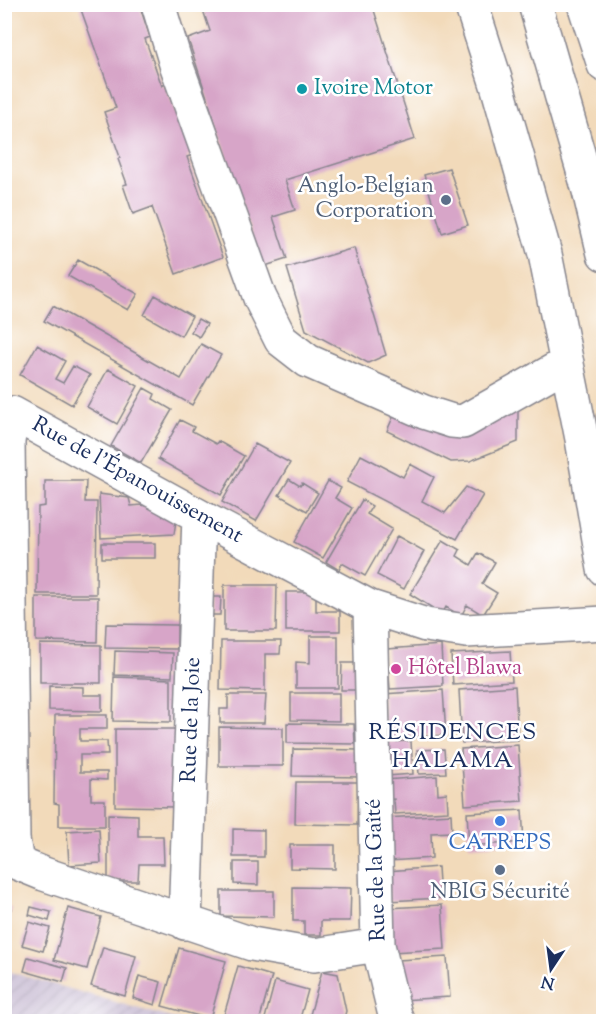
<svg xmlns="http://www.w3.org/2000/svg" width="608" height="1026" viewBox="0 0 608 1026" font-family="'Sorts Mill Goudy',serif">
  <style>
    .industrial { fill: url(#industrial-furrows) }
    .building { fill: #d7a5c8 }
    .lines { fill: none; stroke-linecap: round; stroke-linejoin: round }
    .minor-casing { stroke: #86848c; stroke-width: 36 }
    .highway-casing { stroke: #86848c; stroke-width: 36 }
    .minor { stroke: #fff; stroke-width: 33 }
    .highway { stroke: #fff; stroke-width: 33 }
    .culture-dot { fill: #0f9aa8; stroke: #fff; stroke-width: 2 }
    .service-dot { fill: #5c6f8a; stroke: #fff; stroke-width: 2 }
    .hotel-dot { fill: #d1479c; stroke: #fff; stroke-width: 2 }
    .shop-dot { fill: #3f7fe0; stroke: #fff; stroke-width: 2 }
    .labels { text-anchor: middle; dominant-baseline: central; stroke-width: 5; stroke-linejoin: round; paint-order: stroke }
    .culture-label { font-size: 22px; fill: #0d838f; stroke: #fff; text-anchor: start }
    .service-label { font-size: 22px; fill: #4e5e75; stroke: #fff; text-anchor: end }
    .street-label { font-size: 22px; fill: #1b2f5e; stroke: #fff }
    .hotel-label { font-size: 22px; fill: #b23c85; stroke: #fff; text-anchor: start }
    .shop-label { font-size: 22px; fill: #366cbe; stroke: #fff }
    .neighbourhood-label { font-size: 24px; letter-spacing: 1.5px; fill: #1b2f5e; stroke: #fff }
  </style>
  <defs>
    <pattern id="industrial-furrows" width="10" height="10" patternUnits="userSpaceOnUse" patternTransform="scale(1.5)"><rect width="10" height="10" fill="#cbbfd5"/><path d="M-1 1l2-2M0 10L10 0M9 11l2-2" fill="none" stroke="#aea4b9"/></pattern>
  </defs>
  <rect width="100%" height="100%" fill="#fff"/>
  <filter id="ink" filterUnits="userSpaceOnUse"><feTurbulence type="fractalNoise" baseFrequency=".0167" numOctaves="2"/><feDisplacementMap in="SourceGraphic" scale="12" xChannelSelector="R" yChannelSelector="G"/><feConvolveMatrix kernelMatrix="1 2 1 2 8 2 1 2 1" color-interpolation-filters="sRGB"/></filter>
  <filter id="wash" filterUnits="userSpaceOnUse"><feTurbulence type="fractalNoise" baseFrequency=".008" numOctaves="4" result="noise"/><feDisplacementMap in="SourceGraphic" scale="24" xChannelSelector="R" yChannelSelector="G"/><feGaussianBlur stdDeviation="1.35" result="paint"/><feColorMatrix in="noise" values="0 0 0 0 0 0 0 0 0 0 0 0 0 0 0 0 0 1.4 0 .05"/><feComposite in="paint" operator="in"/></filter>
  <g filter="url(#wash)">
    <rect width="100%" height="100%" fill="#f2daba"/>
    <path class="industrial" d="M 4,970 L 168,1017 L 185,1021 L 5,1021 Z"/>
    <g id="blocks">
      <path class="building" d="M 79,4 L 139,4 L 150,37 L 145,39 L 162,86 L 165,84 L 183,132 L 190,130 L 198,153 L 187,157 L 223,257 L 176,274 L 152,207 L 133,214 L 123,185 L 127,184 L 118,159 L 120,157 L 104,112 L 116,108 Z
        M 201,4 L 372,4 L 415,139 L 285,180 L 295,210 L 273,217 L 287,259 L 262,267 L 188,39 L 210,31 Z
        M 449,168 L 468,225 L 442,233 L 424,175 Z
        M 354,248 L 386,355 L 368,363 L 306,330 L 287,268 Z
        M 78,260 L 138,294 L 128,310 L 68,276 Z
        M 155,295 L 192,316 L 181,336 L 144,315 Z
        M 53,306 L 181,379 L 201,344 L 221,355 L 192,405 L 44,321 Z
        M 198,319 L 207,324 L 199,337 L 191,332 Z
        M 37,345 L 65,361 L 55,379 L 63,383 L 73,366 L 90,375 L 72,405 L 20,375 Z
        M 108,369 L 138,386 L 117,424 L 87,407 Z
        M 144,388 L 155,394 L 153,399 L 172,410 L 141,463 L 111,446 Z
        M 518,403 L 518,442 L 470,461 L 451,462 L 387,431 L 398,406 L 454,435 Z
        M 180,420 L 194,427 L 192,431 L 216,444 L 218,441 L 244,456 L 221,495 L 158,459 Z
        M 255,444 L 290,463 L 256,521 L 222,502 Z
        M 361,455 L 403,477 L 410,464 L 434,477 L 422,501 L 445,513 L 466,487 L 483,495 L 457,539 L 347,482 Z
        M 289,479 L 300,486 L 302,483 L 318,493 L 307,511 L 279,495 Z
        M 45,481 L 86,481 L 85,502 L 97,502 L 96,594 L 37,594 L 38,507 L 45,506 Z
        M 328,481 L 341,488 L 335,498 L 352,508 L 323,558 L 294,542 Z
        M 99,494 L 129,498 L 131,506 L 142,505 L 149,507 L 176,521 L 174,534 L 101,538 Z
        M 362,500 L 372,506 L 367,514 L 392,529 L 365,576 L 342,563 L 339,570 L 326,562 Z
        M 397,536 L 424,551 L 404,589 L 377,575 Z
        M 443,540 L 460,550 L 457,556 L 471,565 L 478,553 L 495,562 L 482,584 L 497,593 L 483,615 L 467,605 L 461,616 L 446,607 L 442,614 L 410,594 Z
        M 102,543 L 155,543 L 155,558 L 102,558 Z
        M 224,585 L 277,585 L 276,631 L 224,631 Z
        M 286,592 L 316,592 L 316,611 L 340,611 L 340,631 L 286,631 Z
        M 36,597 L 98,597 L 97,642 L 36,641 Z
        M 210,597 L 221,597 L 220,615 L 210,615 Z
        M 106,624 L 177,625 L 177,649 L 105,648 Z
        M 310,636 L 338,636 L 338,688 L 296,688 L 296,662 L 310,663 Z
        M 221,641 L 281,641 L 280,654 L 265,654 L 265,691 L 220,690 Z
        M 40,644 L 101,645 L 101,683 L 40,683 Z
        M 441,645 L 443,686 L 390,689 L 387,649 Z
        M 115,651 L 173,653 L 172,677 L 114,675 Z
        M 510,651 L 512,681 L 453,685 L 451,654 Z
        M 342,663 L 355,663 L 355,690 L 341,690 Z
        M 114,677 L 171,679 L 171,722 L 113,721 Z
        M 49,686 L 83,687 L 83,695 L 102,695 L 102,711 L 49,710 Z
        M 515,686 L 518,740 L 462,743 L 459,690 Z
        M 443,690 L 446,735 L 385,739 L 383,694 Z
        M 291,693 L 339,693 L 339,721 L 291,720 Z
        M 228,695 L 266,695 L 264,723 L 220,723 L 220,709 L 228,709 Z
        M 55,715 L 107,715 L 107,729 L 80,729 L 80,741 L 107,741 L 108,755 L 80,755 L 80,772 L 107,772 L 107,780 L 91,779 L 91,800 L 105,800 L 105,826 L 59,826 L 59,804 L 54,803 Z
        M 287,723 L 354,724 L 355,744 L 287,743 Z
        M 219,727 L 283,728 L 283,766 L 219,766 Z
        M 115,729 L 176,729 L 176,807 L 115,806 Z
        M 411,741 L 413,774 L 387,776 L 385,742 Z
        M 518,745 L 522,801 L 465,805 L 461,749 Z
        M 293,749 L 361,750 L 361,777 L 292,776 Z
        M 444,749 L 446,773 L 419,774 L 417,750 Z
        M 437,776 L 438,794 L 447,793 L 448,811 L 395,814 L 394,799 L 386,800 L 385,780 Z
        M 296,782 L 358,782 L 357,825 L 295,824 Z
        M 522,810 L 524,842 L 469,846 L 467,813 Z
        M 108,814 L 138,815 L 138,836 L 163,836 L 164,864 L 139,864 L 138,881 L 108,881 Z
        M 451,814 L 452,832 L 431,833 L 432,858 L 389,861 L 386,818 Z
        M 99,829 L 101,863 L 69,865 L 67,831 Z
        M 233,829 L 264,830 L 264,857 L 233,857 Z
        M 290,845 L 335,845 L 335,869 L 290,868 Z
        M 234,862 L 258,862 L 258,885 L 234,884 Z
        M 438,867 L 440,898 L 389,901 L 387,871 Z
        M 293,887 L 351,888 L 350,921 L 321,921 L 321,935 L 304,935 L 304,921 L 293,921 Z
        M 221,891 L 274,891 L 274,917 L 221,916 Z
        M 442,905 L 445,949 L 391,952 L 388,908 Z
        M 4,906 L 11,908 L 5,930 L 4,930 Z
        M 31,907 L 51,912 L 49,921 L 29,915 Z
        M 68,908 L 101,917 L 87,969 L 54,960 Z
        M 29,922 L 50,928 L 43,951 L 22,945 Z
        M 103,947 L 136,956 L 125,996 L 91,986 Z
        M 179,948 L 226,961 L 210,1019 L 162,1006 Z
        M 28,957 L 67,968 L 63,982 L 24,971 Z
        M 447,957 L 450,997 L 401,1000 L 398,960 Z
        M 238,966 L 272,976 L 259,1022 L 222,1022 Z
        M 322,971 L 338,974 L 346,1011 L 343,1022 L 308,1022 Z
        M 139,976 L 161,982 L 155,1005 L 133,998 Z
        M 275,981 L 308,990 L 299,1022 L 264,1022 Z"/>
    </g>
  </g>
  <g filter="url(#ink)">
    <use href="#blocks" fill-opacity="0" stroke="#86848c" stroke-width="1.5"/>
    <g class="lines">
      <defs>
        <path id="minor" d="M 158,4 L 176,64 L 260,298 L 281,340 L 308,361 L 424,412 L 452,421 L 463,422 L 567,363
          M 471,4 L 497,85 L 545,254 L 582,439 L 604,569
          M 370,607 L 378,945 L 395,1015 L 398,1022
          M 185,923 L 199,516
          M 378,945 L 314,955 L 252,944 L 44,874 L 17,863 L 13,839 L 8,442 L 12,413 L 199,516 L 370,607 L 426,625 L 466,631 L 604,623"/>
        <path id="highway" d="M 535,4 L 589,191 L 604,254
          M 584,4 L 604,65"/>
      </defs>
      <use href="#minor" class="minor-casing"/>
      <use href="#highway" class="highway-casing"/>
      <use href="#minor" class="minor"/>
      <use href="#highway" class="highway"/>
    </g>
  </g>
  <circle class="culture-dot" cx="302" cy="89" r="6"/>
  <g class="service-dot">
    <circle cx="446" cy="200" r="6"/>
    <circle cx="500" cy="870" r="6"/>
  </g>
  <circle class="hotel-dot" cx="396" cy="669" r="6"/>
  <circle class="shop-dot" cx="500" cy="821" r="6"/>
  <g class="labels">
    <g class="culture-label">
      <text x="314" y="89">Ivoire Motor</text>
    </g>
    <g class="service-label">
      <text x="434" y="187">Anglo-Belgian<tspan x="434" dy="25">Corporation</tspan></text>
      <text x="500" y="893" text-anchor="middle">NBIG Sécurité</text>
    </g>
    <g class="street-label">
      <text transform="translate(137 481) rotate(29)">Rue de l'Épanouissement</text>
      <text transform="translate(192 720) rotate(-88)">Rue de la Joie</text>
      <text transform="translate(377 870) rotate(-92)">Rue de la Gaîté</text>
    </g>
    <g class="hotel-label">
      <text x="408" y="669">Hôtel Blawa</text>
    </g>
    <g class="shop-label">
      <text x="500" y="844">CATREPS</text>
    </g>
    <g class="neighbourhood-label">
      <text x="453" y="733">RÉSIDENCES<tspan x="453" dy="28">HALAMA</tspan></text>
    </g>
  </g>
  <rect width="608" height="1026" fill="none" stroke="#fff" stroke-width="24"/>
  <g transform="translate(551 969) rotate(193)" stroke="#ffffff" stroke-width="4.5" paint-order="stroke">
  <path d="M0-4.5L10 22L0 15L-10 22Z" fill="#1b2f5e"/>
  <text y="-9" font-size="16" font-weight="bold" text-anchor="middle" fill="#1b2f5e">N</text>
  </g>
</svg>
